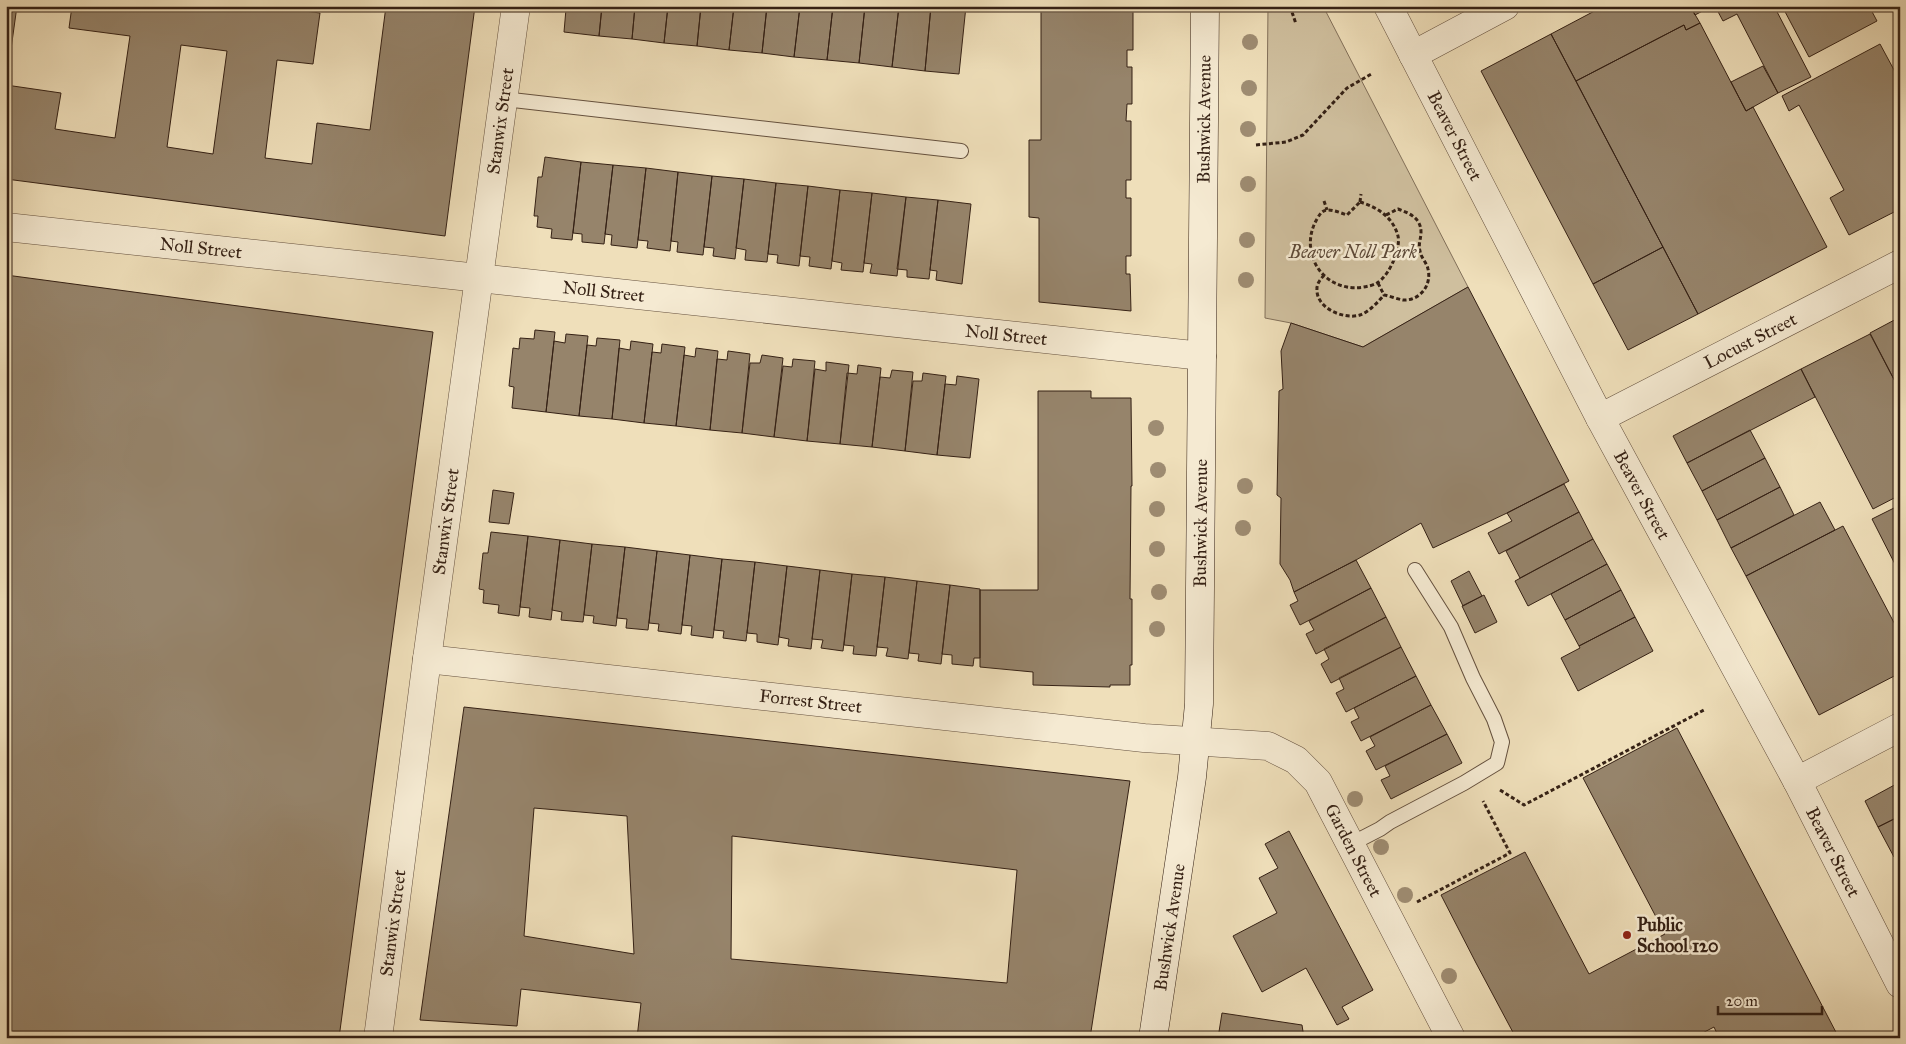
<svg xmlns="http://www.w3.org/2000/svg" width="1906" height="1044" viewBox="0 0 1906 1044" font-family="'IM FELL Great Primer',serif">
  <style>
    .green { fill: #cfbf9e; stroke: #82705a }
    .building { fill: #96846b; stroke: #352115; fill-rule: evenodd }
    .lines { fill: none; stroke-linecap: round; stroke-linejoin: round }
    .service-casing { stroke: #64503e; stroke-width: 16 }
    .minor-casing { stroke: #64503e; stroke-width: 29 }
    .secondary-casing { stroke: #352115; stroke-width: 29 }
    .path { stroke: #352115; stroke-width: 3; stroke-dasharray: 4 2.5; stroke-linecap: butt }
    .service { stroke: #f5ead2; stroke-width: 14 }
    .minor { stroke: #f5ead2; stroke-width: 28 }
    .secondary { stroke: #f5ead2; stroke-width: 28 }
    .tree { fill: #9e8c72 }
    .poi-dot { fill: #8f2418; stroke: #f5ead2; stroke-width: 2 }
    .labels { text-anchor: middle; dominant-baseline: central; stroke-width: 5; stroke-linejoin: round; paint-order: stroke }
    .street-label { font-size: 18px; fill: #352115; stroke: #f5ead2 }
    .park-label { font-size: 18px; font-style: italic; fill: #5c4837; stroke: #f5ead2 }
    .poi-label { font-size: 18px; font-weight: bold; fill: #352115; stroke: #f5ead2; text-anchor: start }
  </style>
  <rect width="100%" height="100%" fill="#efdfba"/>
  <filter id="stains"><feTurbulence type="fractalNoise" baseFrequency=".004" numOctaves="4"/><feColorMatrix values="0 0 0 0 .2 0 0 0 0 .09 0 0 0 0 .02 0 0 0 .5 -.17"/></filter>
  <radialGradient id="worn" r=".72"><stop offset=".6" stop-color="#630" stop-opacity="0"/><stop offset="1" stop-color="#630" stop-opacity=".3"/></radialGradient>
  <path class="green" d="M 1268,6 L 1323,6 L 1468,287 L 1363,347 L 1291,323 L 1265,318 Z"/>
  <path class="building" d="M 6,6 L 17,6 L 6,85 L 61,93 L 55,129 L 115,138 L 130,36 L 69,28 L 72,6 L 267,6 L 320,13 L 313,64 L 277,60 L 265,158 L 312,164 L 317,123 L 370,130 L 386,6 L 475,6 L 445,236 L 6,179 ZM 181,45 L 227,51 L 213,154 L 167,147 Z
    M 562,6 L 602,6 L 599,36 L 564,32 L 566,9 L 561,9 Z
    M 602,6 L 635,6 L 632,39 L 599,36 Z
    M 635,6 L 668,6 L 664,43 L 632,39 Z
    M 668,6 L 701,6 L 697,46 L 664,43 Z
    M 701,6 L 734,6 L 729,50 L 697,46 Z
    M 734,6 L 767,6 L 762,53 L 729,50 Z
    M 767,6 L 800,6 L 794,57 L 762,53 Z
    M 800,6 L 833,6 L 827,60 L 794,57 Z
    M 833,6 L 865,6 L 859,63 L 827,60 Z
    M 865,6 L 899,6 L 892,67 L 859,63 Z
    M 899,6 L 931,6 L 925,71 L 892,67 Z
    M 931,6 L 966,6 L 959,74 L 925,71 Z
    M 1041,6 L 1133,6 L 1133,50 L 1127,50 L 1127,67 L 1132,67 L 1132,104 L 1127,104 L 1126,121 L 1131,121 L 1131,180 L 1126,180 L 1126,198 L 1131,198 L 1131,256 L 1126,256 L 1126,274 L 1130,274 L 1131,311 L 1039,302 L 1039,218 L 1029,217 L 1029,140 L 1041,140 Z
    M 1604,6 L 1690,6 L 1700,23 L 1686,30 L 1684,25 L 1576,81 L 1551,34 Z
    M 1690,6 L 1712,6 L 1695,15 Z
    M 1715,6 L 1774,6 L 1811,77 L 1778,93 L 1737,14 L 1723,21 Z
    M 1782,6 L 1869,6 L 1877,21 L 1809,57 Z
    M 1700,23 L 1746,111 L 1753,107 L 1827,247 L 1698,314 L 1576,81 L 1684,25 L 1686,30 Z
    M 1551,34 L 1663,247 L 1593,284 L 1481,71 Z
    M 1880,44 L 1900,81 L 1900,209 L 1849,235 L 1830,198 L 1844,190 L 1799,105 L 1789,111 L 1782,96 Z
    M 1763,66 L 1778,93 L 1746,111 L 1731,82 Z
    M 545,157 L 581,162 L 572,240 L 551,238 L 552,229 L 537,227 L 538,216 L 534,216 L 538,177 L 542,177 Z
    M 581,162 L 613,165 L 604,244 L 582,242 L 582,234 L 573,233 Z
    M 613,165 L 646,168 L 637,248 L 611,245 L 612,235 L 605,234 Z
    M 646,168 L 678,172 L 670,251 L 647,248 L 648,241 L 638,240 Z
    M 678,172 L 712,176 L 703,255 L 677,252 L 678,242 L 671,241 Z
    M 712,176 L 744,179 L 735,259 L 713,256 L 714,248 L 704,247 Z
    M 744,179 L 776,183 L 767,262 L 745,260 L 746,250 L 736,248 Z
    M 776,183 L 808,186 L 799,266 L 777,263 L 778,255 L 768,254 Z
    M 808,186 L 840,190 L 831,269 L 809,266 L 810,257 L 800,256 Z
    M 840,190 L 872,193 L 863,272 L 841,270 L 842,263 L 832,261 Z
    M 872,193 L 906,197 L 897,276 L 870,273 L 872,264 L 864,263 Z
    M 906,197 L 938,200 L 929,279 L 907,277 L 907,270 L 897,269 Z
    M 938,200 L 971,204 L 962,284 L 936,280 L 937,271 L 930,270 Z
    M 1663,247 L 1698,314 L 1628,350 L 1593,284 Z
    M 6,275 L 433,332 L 339,1038 L 6,1038 Z
    M 1468,287 L 1569,481 L 1507,513 L 1433,548 L 1421,523 L 1356,560 L 1294,592 L 1290,580 L 1280,564 L 1281,498 L 1277,495 L 1279,391 L 1283,389 L 1281,351 L 1291,323 L 1363,347 Z
    M 1900,317 L 1900,391 L 1870,333 Z
    M 535,330 L 555,332 L 546,412 L 512,408 L 514,387 L 509,386 L 513,348 L 519,349 L 520,338 L 534,339 Z
    M 566,334 L 588,336 L 579,416 L 546,412 L 554,341 L 565,343 Z
    M 1870,334 L 1900,391 L 1900,495 L 1873,509 L 1801,369 Z
    M 597,338 L 620,340 L 612,419 L 579,416 L 587,345 L 596,346 Z
    M 631,341 L 653,344 L 644,423 L 612,419 L 619,348 L 630,350 Z
    M 662,344 L 685,347 L 676,426 L 644,423 L 652,352 L 661,353 Z
    M 696,348 L 718,351 L 710,430 L 676,426 L 684,355 L 695,357 Z
    M 728,351 L 750,354 L 742,433 L 710,430 L 717,359 L 727,360 Z
    M 762,355 L 783,358 L 774,437 L 742,433 L 750,363 L 760,363 Z
    M 793,359 L 815,361 L 807,441 L 774,437 L 783,366 L 792,367 Z
    M 826,362 L 849,365 L 840,444 L 807,441 L 815,369 L 826,371 Z
    M 858,365 L 881,368 L 872,447 L 840,444 L 847,373 L 857,374 Z
    M 1801,369 L 1815,397 L 1687,463 L 1673,436 Z
    M 892,370 L 913,372 L 905,451 L 872,447 L 880,377 L 890,378 Z
    M 923,373 L 946,376 L 937,455 L 905,451 L 913,381 L 922,381 Z
    M 957,376 L 979,379 L 970,458 L 937,455 L 945,384 L 956,385 Z
    M 1038,391 L 1091,391 L 1091,398 L 1131,398 L 1132,486 L 1131,486 L 1130,599 L 1132,599 L 1132,665 L 1130,665 L 1130,685 L 1110,685 L 1110,687 L 1033,685 L 1033,672 L 980,667 L 980,590 L 1038,590 Z
    M 1750,430 L 1765,458 L 1702,491 L 1687,463 Z
    M 1765,458 L 1780,487 L 1717,520 L 1702,491 Z
    M 1564,484 L 1579,512 L 1499,554 L 1488,533 L 1512,521 L 1507,513 Z
    M 1780,487 L 1794,515 L 1731,548 L 1717,520 Z
    M 493,490 L 514,493 L 509,524 L 489,522 Z
    M 1820,502 L 1835,530 L 1746,576 L 1731,548 Z
    M 1900,505 L 1900,574 L 1872,519 Z
    M 1579,512 L 1593,539 L 1520,578 L 1506,551 Z
    M 1843,526 L 1900,634 L 1900,673 L 1819,715 L 1746,576 Z
    M 491,532 L 528,536 L 519,616 L 498,613 L 499,605 L 483,603 L 484,590 L 479,589 L 483,553 L 488,553 Z
    M 528,536 L 560,540 L 551,620 L 529,617 L 530,608 L 520,607 Z
    M 1593,539 L 1607,564 L 1528,606 L 1515,581 Z
    M 560,540 L 592,544 L 583,622 L 561,620 L 562,612 L 552,610 Z
    M 592,544 L 625,547 L 616,626 L 593,623 L 594,616 L 584,615 Z
    M 625,547 L 657,551 L 648,630 L 626,628 L 627,619 L 617,618 Z
    M 657,551 L 690,555 L 681,634 L 658,631 L 659,624 L 649,623 Z
    M 690,555 L 722,559 L 713,638 L 691,635 L 692,626 L 682,625 Z
    M 722,559 L 755,562 L 746,641 L 723,638 L 724,631 L 714,630 Z
    M 1356,560 L 1371,588 L 1300,625 L 1290,605 L 1298,601 L 1294,592 Z
    M 755,562 L 787,566 L 778,645 L 757,642 L 757,634 L 747,633 Z
    M 1607,564 L 1621,590 L 1565,620 L 1551,594 Z
    M 787,566 L 820,570 L 811,649 L 788,646 L 789,639 L 779,637 Z
    M 820,570 L 852,574 L 843,651 L 821,648 L 823,640 L 812,639 Z
    M 1469,571 L 1482,596 L 1463,606 L 1451,581 Z
    M 852,574 L 885,577 L 876,656 L 853,654 L 854,646 L 844,645 Z
    M 885,577 L 917,581 L 908,659 L 886,656 L 888,648 L 877,647 Z
    M 917,581 L 950,585 L 941,664 L 918,661 L 919,654 L 909,653 Z
    M 950,585 L 980,589 L 980,658 L 974,658 L 973,666 L 952,664 L 952,655 L 942,654 Z
    M 1371,588 L 1386,617 L 1316,654 L 1306,634 L 1314,630 L 1309,621 Z
    M 1621,590 L 1635,617 L 1579,646 L 1565,620 Z
    M 1484,595 L 1497,622 L 1475,633 L 1462,606 Z
    M 1386,617 L 1401,647 L 1331,683 L 1321,664 L 1329,659 L 1324,649 Z
    M 1635,617 L 1653,651 L 1578,691 L 1561,658 L 1580,648 L 1579,646 Z
    M 1401,647 L 1416,676 L 1346,712 L 1336,693 L 1344,689 L 1339,678 Z
    M 1416,676 L 1431,705 L 1361,741 L 1351,722 L 1359,718 L 1354,708 Z
    M 1431,705 L 1447,734 L 1376,770 L 1366,751 L 1375,746 L 1370,737 Z
    M 464,707 L 1130,781 L 1090,1038 L 637,1038 L 641,1003 L 521,989 L 517,1026 L 420,1020 ZM 534,808 L 627,816 L 634,954 L 524,936 ZM 732,836 L 1017,870 L 1007,983 L 731,959 Z
    M 1677,728 L 1839,1038 L 1719,1038 L 1714,1027 L 1693,1038 L 1516,1038 L 1476,963 L 1441,895 L 1525,852 L 1589,974 L 1665,934 L 1583,778 Z
    M 1447,734 L 1462,763 L 1391,799 L 1381,780 L 1390,776 L 1385,766 Z
    M 1900,782 L 1900,816 L 1878,827 L 1865,801 Z
    M 1900,816 L 1900,854 L 1894,857 L 1878,827 Z
    M 1289,831 L 1373,990 L 1342,1007 L 1349,1019 L 1337,1025 L 1306,968 L 1262,992 L 1233,936 L 1277,913 L 1259,878 L 1278,868 L 1265,844 Z
    M 1222,1013 L 1302,1025 L 1304,1038 L 1218,1038 Z"/>
  <g class="lines">
    <defs>
      <path id="service" d="M 504,99 L 961,151
        M 1351,844 L 1380,829 L 1390,822 L 1464,783 L 1497,763 L 1502,742 L 1494,719 L 1473,678 L 1451,627 L 1415,570"/>
      <g id="minor">
        <path id="s1" d="M 1388,6 L 1600,418 L 1797,781 L 1900,984"/>
        <path d="M 1413,55 L 1505,6"/>
        <path id="s2" d="M 6,227 L 1202,356"/>
        <path id="s3" d="M 1600,418 L 1900,264"/>
        <path id="s4" d="M 427,659 L 1144,738 L 1268,746 L 1296,760 L 1318,782 L 1451,1038"/>
        <path d="M 1797,781 L 1900,727"/>
        <path id="s5" d="M 378,1038 L 427,659 L 516,6"/>
      </g>
      <g id="secondary">
        <path id="s6" d="M 1153,1038 L 1192,777 L 1199,704 L 1205,6"/>
      </g>
    </defs>
    <use href="#service" class="service-casing"/>
    <use href="#minor" class="minor-casing"/>
    <use href="#secondary" class="secondary-casing"/>
    <path class="path" d="M 1290,6 L 1296,24
      M 1256,145 L 1286,142 L 1303,135 L 1347,88 L 1373,73
      M 1324,201 L 1327,210
      M 1360,202 C 1377,207 1393,217 1398,236 C 1401,249 1389,276 1377,283 C 1370,287 1355,289 1347,287 C 1315,281 1301,246 1317,219 C 1320,214 1322,210 1328,210 C 1334,210 1341,213 1347,215 Z
      M 1360,202 L 1361,194
      M 1324,275 C 1321,279 1317,283 1317,288 C 1315,308 1344,320 1360,315 C 1369,312 1378,302 1384,295
      M 1378,283 L 1384,295 C 1390,296 1397,299 1403,300 C 1420,301 1432,285 1428,269 C 1427,263 1421,258 1420,251 C 1418,244 1421,239 1421,232 C 1421,218 1409,213 1398,209 L 1386,215
      M 1500,790 L 1524,805 L 1704,710
      M 1417,902 L 1510,853 L 1483,801"/>
    <use href="#service" class="service"/>
    <use href="#minor" class="minor"/>
    <use href="#secondary" class="secondary"/>
  </g>
  <g class="tree">
    <circle cx="1250" cy="42" r="8"/>
    <circle cx="1249" cy="88" r="8"/>
    <circle cx="1248" cy="129" r="8"/>
    <circle cx="1248" cy="184" r="8"/>
    <circle cx="1247" cy="240" r="8"/>
    <circle cx="1246" cy="280" r="8"/>
    <circle cx="1156" cy="428" r="8"/>
    <circle cx="1158" cy="470" r="8"/>
    <circle cx="1245" cy="486" r="8"/>
    <circle cx="1157" cy="509" r="8"/>
    <circle cx="1243" cy="528" r="8"/>
    <circle cx="1157" cy="549" r="8"/>
    <circle cx="1159" cy="592" r="8"/>
    <circle cx="1157" cy="629" r="8"/>
    <circle cx="1355" cy="799" r="8"/>
    <circle cx="1381" cy="847" r="8"/>
    <circle cx="1405" cy="895" r="8"/>
    <circle cx="1449" cy="976" r="8"/>
  </g>
  <circle class="poi-dot" cx="1627" cy="935" r="5"/>
  <g class="labels">
    <g class="street-label">
      <text stroke="none"><textPath href="#s6" startOffset="922">Bushwick Avenue</textPath></text>
      <text stroke="none"><textPath href="#s5" startOffset="925">Stanwix Street</textPath></text>
      <text stroke="none"><textPath href="#s1" startOffset="146">Beaver Street</textPath></text>
      <text stroke="none"><textPath href="#s2" startOffset="196">Noll Street</textPath></text>
      <text stroke="none"><textPath href="#s2" startOffset="601">Noll Street</textPath></text>
      <text stroke="none"><textPath href="#s2" startOffset="1006">Noll Street</textPath></text>
      <text stroke="none"><textPath href="#s3" startOffset="169">Locust Street</textPath></text>
      <text stroke="none"><textPath href="#s1" startOffset="551">Beaver Street</textPath></text>
      <text stroke="none"><textPath href="#s5" startOffset="521">Stanwix Street</textPath></text>
      <text stroke="none"><textPath href="#s6" startOffset="518">Bushwick Avenue</textPath></text>
      <text stroke="none"><textPath href="#s4" startOffset="386">Forrest Street</textPath></text>
      <text stroke="none"><textPath href="#s4" startOffset="985">Garden Street</textPath></text>
      <text stroke="none"><textPath href="#s1" startOffset="956">Beaver Street</textPath></text>
      <text stroke="none"><textPath href="#s5" startOffset="116">Stanwix Street</textPath></text>
      <text stroke="none"><textPath href="#s6" startOffset="112">Bushwick Avenue</textPath></text>
    </g>
    <g class="park-label">
      <text x="1353" y="252">Beaver Noll Park</text>
    </g>
    <g class="poi-label">
      <text x="1637" y="925">Public<tspan x="1637" dy="21">School 120</tspan></text>
    </g>
  </g>
  <rect width="1906" height="1044" fill="none" stroke="#efdfba" stroke-width="25"/>
  <rect x="8" y="8" width="1891" height="1029" fill="none" stroke="#352115" stroke-width="2.5"/>
  <rect x="12" y="12" width="1881" height="1019" fill="none" stroke="#352115"/>
  <path d="M1718 1006v8h104v-8" fill="none" stroke="#352115" stroke-width="2.5"/>
  <text x="1726" y="1006" font-size="15" fill="#352115" stroke="#f5ead2" stroke-width="4" paint-order="stroke">20 m</text>
  <rect width="100%" height="100%" filter="url(#stains)"/>
  <rect width="100%" height="100%" fill="url(#worn)"/>
</svg>
